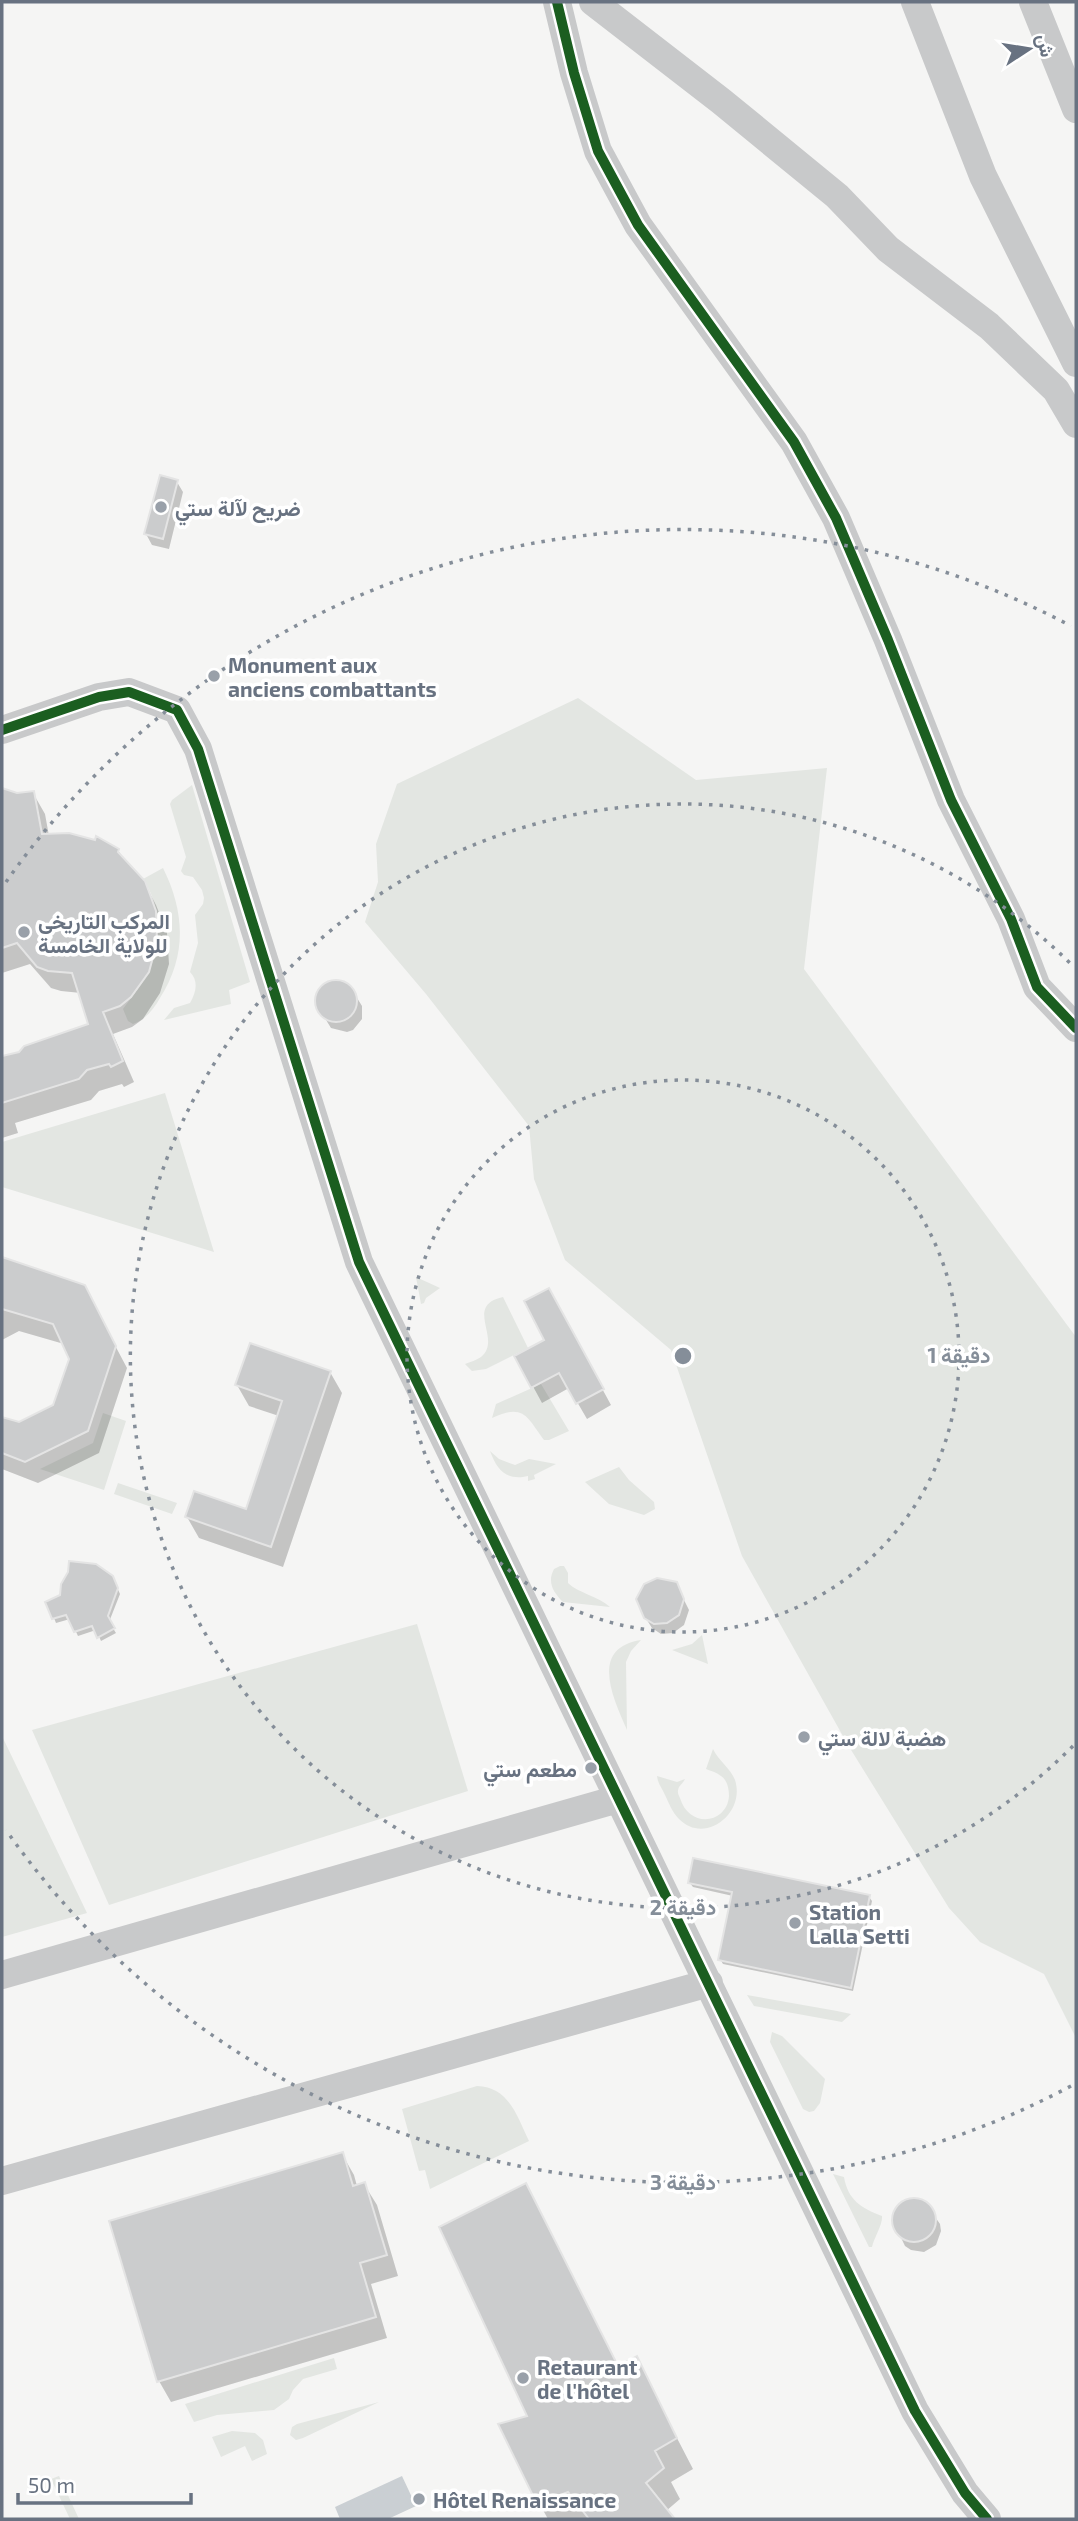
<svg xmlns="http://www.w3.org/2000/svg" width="1078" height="2521" viewBox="0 0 1078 2521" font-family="'Exo 2',Vazirmatn,sans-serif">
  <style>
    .green { fill: #e3e6e2 }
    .water { fill: #cacfd3 }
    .shadow { fill: #0003 }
    .building { fill: #cbcccd; stroke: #e4e4e4; stroke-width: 2 }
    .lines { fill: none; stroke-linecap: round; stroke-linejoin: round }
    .street { stroke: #c8c9ca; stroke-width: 28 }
    .cycleway-casing { stroke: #fff; stroke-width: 15 }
    .cycleway { stroke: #1b5e20; stroke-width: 10 }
    .ring { fill: none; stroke: #858e99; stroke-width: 3.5; stroke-dasharray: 3.5 7 }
    .poi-dot { fill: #99a0a9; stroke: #fff; stroke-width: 2.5 }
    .labels { text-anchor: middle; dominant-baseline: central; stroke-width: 7; stroke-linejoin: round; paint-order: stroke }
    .poi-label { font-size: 21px; font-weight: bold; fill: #687281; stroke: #fff; text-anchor: start }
    .centre { fill: #858e99; stroke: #fff; stroke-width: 3.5 }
    .ring-label { font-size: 21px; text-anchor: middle; font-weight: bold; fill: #858e99; stroke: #fff; stroke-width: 7; stroke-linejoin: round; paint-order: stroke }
  </style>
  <rect width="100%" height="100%" fill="#f5f5f4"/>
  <path class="green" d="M 578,698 L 696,780 L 827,768 L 804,969 L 1076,1337 L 1076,2038 L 1044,1974 L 980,1942 L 949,1908 L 848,1745 L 742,1556 L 671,1350 L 565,1260 L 534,1179 L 529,1126 L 426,994 L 365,922 L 378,882 L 376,844 L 397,784 Z
    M 192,785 L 250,982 L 229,990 L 231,1004 L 164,1020 L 174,1008 L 190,1003 C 196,993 199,981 190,972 L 198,943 L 195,915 L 203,904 L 204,898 L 202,890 L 193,877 L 184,875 L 181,871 L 186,857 L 170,804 L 172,800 Z
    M 163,868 C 185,912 187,956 160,998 C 154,1009 145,1020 133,1024 L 128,1021 L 123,1009 C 131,998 141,986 148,973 C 162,946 161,904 143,879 Z
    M 165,1093 L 214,1252 L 2,1187 L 2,1142 Z
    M 416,1277 L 440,1288 L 426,1298 L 424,1303 L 421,1304 Z
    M 503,1297 L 528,1348 L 486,1369 L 472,1371 L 465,1364 C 470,1362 477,1360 481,1357 C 503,1339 463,1306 503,1297 Z
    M 541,1384 L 569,1431 L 549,1440 L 544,1440 C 527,1417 524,1403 492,1418 L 496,1404 Z
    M 103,1413 L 126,1421 L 104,1490 L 40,1469 L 93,1443 Z
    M 490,1451 L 499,1459 L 515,1465 L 529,1459 L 556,1464 L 534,1475 L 535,1479 L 528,1481 L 528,1476 C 506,1481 497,1470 490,1451 Z
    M 619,1467 L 629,1480 L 654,1502 L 655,1509 L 644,1515 L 609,1504 L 585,1482 Z
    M 118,1483 L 177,1503 L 172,1514 L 114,1494 Z
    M 560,1566 L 564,1566 L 568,1573 L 568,1583 C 578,1593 598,1596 610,1607 L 563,1602 C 553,1592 547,1582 554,1569 Z
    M 417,1624 L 468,1791 L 109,1905 L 32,1730 Z
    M 702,1635 L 708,1664 L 672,1650 L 692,1644 Z
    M 641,1640 L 631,1651 L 626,1662 L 627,1730 C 613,1698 589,1648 641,1640 Z
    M 2,1736 L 87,1913 L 2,1937 Z
    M 713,1749 C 718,1760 731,1769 735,1780 C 746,1814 704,1845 679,1819 C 672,1812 669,1803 665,1795 C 662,1788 658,1784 657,1776 L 677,1782 L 685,1779 C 684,1782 681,1784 679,1787 C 677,1792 678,1794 680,1798 C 689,1829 727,1824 729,1796 C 729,1788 727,1780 721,1776 C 716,1772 711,1771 706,1769 Z
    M 747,1995 L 837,2011 L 851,2014 L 842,2022 L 754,2006 Z
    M 772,2032 L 782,2036 L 825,2079 L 820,2103 L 814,2111 L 809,2112 L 803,2109 L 770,2042 Z
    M 477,2086 C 509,2087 517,2116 529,2141 L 430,2189 L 425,2170 L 419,2171 L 402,2109 Z
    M 833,2174 L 844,2177 C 848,2200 861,2208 882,2216 C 883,2224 874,2238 872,2247 L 869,2247 Z
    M 334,2358 L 337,2369 L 303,2379 L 293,2390 L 289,2399 L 274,2410 L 217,2415 L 194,2422 L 185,2404 Z
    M 379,2402 L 303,2438 L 296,2440 L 290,2435 L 292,2427 L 297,2424 Z
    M 232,2431 L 255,2433 L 263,2440 L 267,2454 L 252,2461 L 245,2446 L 221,2457 L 212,2437 Z
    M 59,2476 L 79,2519 L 70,2519 L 51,2479 Z"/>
  <path class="water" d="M 402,2476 L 416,2506 L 388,2519 L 340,2519 L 335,2507 Z"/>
  <path class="shadow" d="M 177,482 L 183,492 L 169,549 L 152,545 L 146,534 Z
    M 2,790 L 17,795 L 33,793 L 45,814 L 49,836 L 118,850 L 125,862 L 144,882 L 156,905 L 167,933 L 169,964 L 160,993 L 143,1019 L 132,1027 L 113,1034 L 134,1082 L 124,1087 L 122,1084 L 99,1091 L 91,1100 L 15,1123 L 18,1133 L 2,1138 L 2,1058 L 20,1053 L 91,1025 L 81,993 L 61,991 L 51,988 L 30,964 L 2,973 Z
    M 343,982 L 349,985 L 362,1006 L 362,1019 L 353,1030 L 347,1032 L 331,1028 L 318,1007 L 318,993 L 327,983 Z
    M 2,1259 L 84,1287 L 127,1368 L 99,1453 L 38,1483 L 2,1469 L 2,1418 L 20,1424 L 55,1406 L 71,1359 L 64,1344 L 19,1331 L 2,1340 Z
    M 557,1306 L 611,1405 L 587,1419 L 569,1388 L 542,1403 L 517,1357 L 547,1341 Z
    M 330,1372 L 342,1393 L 283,1567 L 199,1538 L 187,1517 L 247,1511 L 279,1416 L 249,1406 L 237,1385 Z
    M 115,1583 L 120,1594 L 109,1622 L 116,1633 L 101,1641 L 96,1630 L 78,1636 L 70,1619 L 56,1623 L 54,1618 Z
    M 676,1584 L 689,1610 L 684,1625 L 673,1633 L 661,1634 L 652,1628 L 645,1617 Z
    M 690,1883 L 869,1897 L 872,1901 L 853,1991 L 723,1964 L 720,1959 L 733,1896 L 693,1887 Z
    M 342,2154 L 354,2175 L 357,2186 L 364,2184 L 377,2205 L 398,2276 L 371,2284 L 387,2338 L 171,2402 L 159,2381 Z
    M 525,2185 L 619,2367 L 636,2359 L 693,2469 L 671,2482 L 680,2499 L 666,2511 L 673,2519 L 548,2519 L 539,2503 L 530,2417 Z
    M 909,2200 L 920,2200 L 926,2204 L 940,2224 L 941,2231 L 936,2245 L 924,2252 L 911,2250 L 905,2246 L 893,2221 L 897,2208 Z"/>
  <path class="building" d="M 160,475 L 178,480 L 163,539 L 144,534 Z
    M 2,788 L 17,793 L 34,791 L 42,834 L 69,833 L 95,840 L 96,836 L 119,849 L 118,852 L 145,881 L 156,911 L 157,942 L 149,972 L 131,997 L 120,1006 L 103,1012 L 123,1061 L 111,1067 L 109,1064 L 87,1070 L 79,1079 L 2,1103 L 2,1056 L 19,1052 L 24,1046 L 88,1024 L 72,973 L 48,971 L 37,967 L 17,943 L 2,948 Z
    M315 1001a21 21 0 1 1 42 0a21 21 0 1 1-42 0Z
    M 2,1257 L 85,1285 L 116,1346 L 88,1431 L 25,1462 L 2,1453 L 2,1417 L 19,1422 L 53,1405 L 69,1359 L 53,1324 L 2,1309 Z
    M 549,1288 L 604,1389 L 576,1404 L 559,1373 L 531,1388 L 514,1356 L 544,1340 L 524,1301 Z
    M 250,1343 L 331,1371 L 271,1547 L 185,1517 L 194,1491 L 246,1509 L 282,1401 L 235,1385 Z
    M 69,1561 L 96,1564 L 113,1576 L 118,1588 L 108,1616 L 115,1628 L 97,1638 L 92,1626 L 74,1632 L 66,1615 L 52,1619 L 45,1602 L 60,1595 L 61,1584 L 68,1572 Z
    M 657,1578 L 677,1582 L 684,1599 L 679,1615 L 667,1623 L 654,1624 L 644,1618 L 636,1599 L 644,1584 Z
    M 693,1858 L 870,1895 L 851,1988 L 718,1960 L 732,1892 L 688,1883 Z
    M 343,2152 L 353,2186 L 365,2182 L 387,2255 L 360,2263 L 376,2317 L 157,2382 L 109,2221 Z
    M 526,2183 L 618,2366 L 637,2356 L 677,2438 L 655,2451 L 664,2468 L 646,2483 L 675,2519 L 589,2519 L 568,2492 L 537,2504 L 498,2424 L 527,2416 L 439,2227 Z
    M892 2220a22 22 0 1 1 44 0a22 22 0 1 1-44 0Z"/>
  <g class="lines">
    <path class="street" d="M 557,2 L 574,73 L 598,151 L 638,225 L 794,442 L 836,518 L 888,640 L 951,800 L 1011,919 L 1037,987 L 1076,1028
      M 593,2 L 721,101 L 837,196 L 888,249 L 989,326 L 1056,390 L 1076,424
      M 915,2 L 983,176 L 1076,363
      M 1033,2 L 1076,109
      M 2,730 L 99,697 L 129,692 L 177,710 L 198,749 L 359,1262 L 915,2411 L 965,2493 L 987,2519
      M 2,1975 L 618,1799
      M 2,2181 L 709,1983"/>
    <defs>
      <path id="cycleway" d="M 557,2 L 574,73 L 598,151 L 638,225 L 794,442 L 836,518 L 888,640 L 951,800 L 1011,919 L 1037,987 L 1076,1028
        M 2,730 L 99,697 L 129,692 L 177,710 L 198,749 L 359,1262 L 915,2411 L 965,2493 L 987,2519"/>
    </defs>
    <use href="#cycleway" class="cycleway-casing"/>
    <use href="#cycleway" class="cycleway"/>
  </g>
  <g class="ring">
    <circle cx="683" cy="1356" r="276"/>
    <path d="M1073 1746A552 552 0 1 1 1073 966"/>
    <path d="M1071 2086A827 827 0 0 1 6 1830M6 882A827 827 0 0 1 1071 626"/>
  </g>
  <g class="poi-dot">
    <circle cx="161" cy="507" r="7"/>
    <circle cx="214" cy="676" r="7"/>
    <circle cx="24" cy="932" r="7"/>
    <circle cx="804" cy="1737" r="7"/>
    <circle cx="591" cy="1768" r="7"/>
    <circle cx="795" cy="1923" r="7"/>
    <circle cx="523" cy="2378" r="7"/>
    <circle cx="419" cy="2499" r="7"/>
  </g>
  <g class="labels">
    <g class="poi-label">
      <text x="175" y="507">ضريح لآلة ستي</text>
      <text x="228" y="664">Monument aux<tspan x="228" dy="24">anciens combattants</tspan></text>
      <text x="38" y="920">المركب التاريخي<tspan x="38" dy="24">للولاية الخامسة</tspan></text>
      <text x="818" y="1737">هضبة لالة ستي</text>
      <text x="577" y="1768" text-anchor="end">مطعم ستي</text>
      <text x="809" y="1911">Station<tspan x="809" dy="24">Lalla Setti</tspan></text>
      <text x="537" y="2366">Retaurant<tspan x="537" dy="24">de l'hôtel</tspan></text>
      <text x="433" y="2499">Hôtel Renaissance</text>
    </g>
  </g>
  <circle cx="683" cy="1356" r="10" class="centre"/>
  <g class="ring-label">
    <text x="959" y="1363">1 دقيقة</text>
    <text x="683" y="1915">2 دقيقة</text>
    <text x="683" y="2190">3 دقيقة</text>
  </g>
  <rect width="1078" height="2521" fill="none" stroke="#687281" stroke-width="7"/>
  <g transform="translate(1029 49) rotate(78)" stroke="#ffffff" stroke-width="5" paint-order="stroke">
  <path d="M0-5L12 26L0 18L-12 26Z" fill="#687281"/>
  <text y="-10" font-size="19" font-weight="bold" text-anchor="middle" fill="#687281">ش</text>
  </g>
  <path d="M18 2493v10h173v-10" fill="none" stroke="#687281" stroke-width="3.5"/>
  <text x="28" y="2493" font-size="21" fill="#687281" stroke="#ffffff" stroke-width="5" paint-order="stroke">50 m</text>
</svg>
